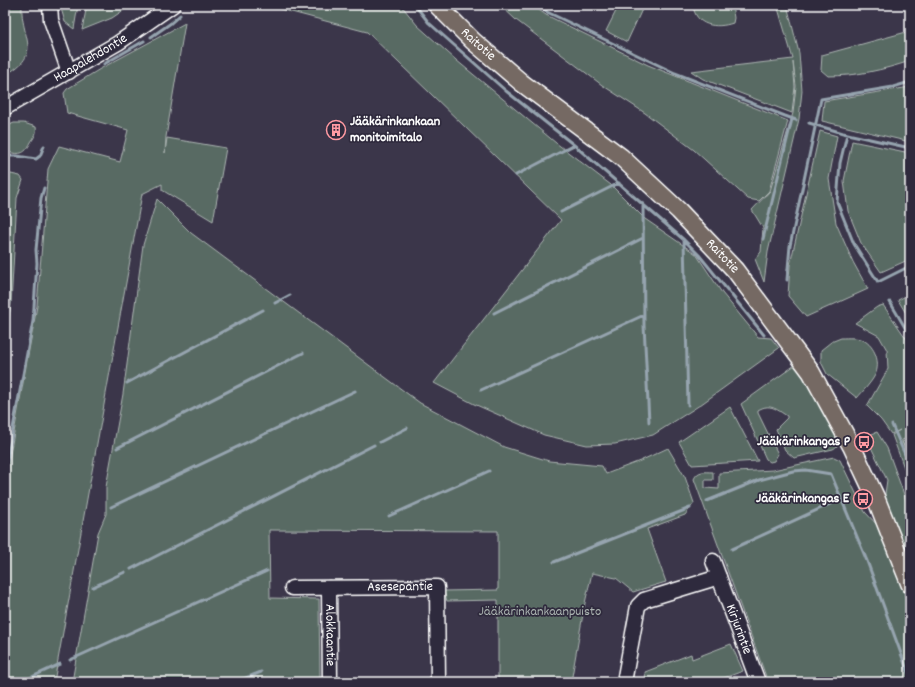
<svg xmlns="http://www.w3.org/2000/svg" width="915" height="687" viewBox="0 0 915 687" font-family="Dekko,sans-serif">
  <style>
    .green { fill: #596b64; stroke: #acb5b2 }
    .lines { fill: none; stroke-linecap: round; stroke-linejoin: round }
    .stream { stroke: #96a4af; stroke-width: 3 }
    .minor-casing { stroke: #fff; stroke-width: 17 }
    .major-casing { stroke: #fff; stroke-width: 20 }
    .minor { stroke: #2f2a3d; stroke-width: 14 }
    .major { stroke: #756964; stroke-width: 17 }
    .labels { text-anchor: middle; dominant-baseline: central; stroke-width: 3.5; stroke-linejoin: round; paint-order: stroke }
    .street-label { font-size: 14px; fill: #fff; stroke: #2f2a3d }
    .poi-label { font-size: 14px; font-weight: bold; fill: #fff; stroke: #2f2a3d; text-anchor: end }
    .park-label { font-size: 14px; fill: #acb5b2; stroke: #2f2a3d }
  </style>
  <rect width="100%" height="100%" fill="#3b364a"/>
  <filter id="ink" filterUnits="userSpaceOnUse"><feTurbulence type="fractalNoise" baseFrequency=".025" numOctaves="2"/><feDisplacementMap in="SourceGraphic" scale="8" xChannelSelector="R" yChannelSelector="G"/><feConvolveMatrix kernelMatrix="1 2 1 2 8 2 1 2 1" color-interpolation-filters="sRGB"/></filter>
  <g filter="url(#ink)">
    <path class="green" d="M 10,5 L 22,5 C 20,38 45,53 5,75 L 5,31 Z
      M 60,5 L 78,5 L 74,29 L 65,22 Z
      M 87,5 L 131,5 L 112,18 L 82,30 Z
      M 265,5 L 401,5 L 417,25 L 456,60 L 556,143 L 611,185 L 645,219 L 696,254 L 722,293 L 758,337 L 771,338 L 779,348 L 700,405 L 653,435 L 615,444 L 587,445 L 544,435 L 474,404 L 434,383 L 561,220 L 367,32 Z
      M 500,5 L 532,5 L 546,15 L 648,65 L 788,121 L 769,191 L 759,201 L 748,199 L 694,150 L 645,113 L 602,85 L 516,20 Z
      M 619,5 L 644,5 L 627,42 L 606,31 Z
      M 693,5 L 732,5 L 734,18 L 733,23 C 716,29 695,26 693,5 Z
      M 777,5 L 787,5 L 799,53 L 802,91 L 799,119 L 768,252 L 764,282 L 755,259 L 761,252 L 763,228 L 752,210 L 770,191 L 793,113 L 796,86 L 793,62 L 795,87 L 792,113 L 703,79 L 691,71 L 793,59 Z
      M 185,23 L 166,137 L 165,153 L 167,138 L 226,148 L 213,221 L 162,190 L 162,184 L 142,194 L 54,682 L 5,682 L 5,482 L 37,306 L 48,169 L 59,146 L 120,162 L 128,130 L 67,113 L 64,93 L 67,89 L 100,69 Z
      M 910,31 L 910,61 C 883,70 856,76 828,76 L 821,70 L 822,55 Z
      M 910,87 L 910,142 L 822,121 L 824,101 Z
      M 14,123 L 24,123 L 36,127 C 37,133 35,136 31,142 C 24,156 20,154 5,152 L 5,127 Z
      M 820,131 L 837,136 L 829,179 L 836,223 L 853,262 L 868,289 L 806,317 L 788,296 L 790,265 Z
      M 852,141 L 910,153 L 910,259 L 881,272 L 861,243 L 848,211 L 844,181 Z
      M 11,174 L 20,176 L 23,180 L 17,198 L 11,304 L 5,340 L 5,175 Z
      M 157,199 L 191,233 L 420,403 L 504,447 L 549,461 L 602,466 L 606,474 L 640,461 L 668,448 L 685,477 L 694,503 L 685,515 L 647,529 L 666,582 L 633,592 L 616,578 L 592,573 L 585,603 L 571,682 L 498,682 L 498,600 L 447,601 L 444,591 L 498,590 L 498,531 L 269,530 L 270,598 L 319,599 L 320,682 L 72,682 L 98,533 L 106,514 L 106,487 L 123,394 L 143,245 Z
      M 910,294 L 910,320 L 898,300 Z
      M 883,305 L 908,341 L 910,368 L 910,437 L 902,440 L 902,442 L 910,438 L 910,457 L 902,442 L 910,459 L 910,484 L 892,435 L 900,430 L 891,434 L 881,420 L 867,406 L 888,369 L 887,350 L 879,336 L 855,323 L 877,307 Z
      M 841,338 C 848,338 856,337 863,340 C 875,346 881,363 875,375 C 871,383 863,391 857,398 L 827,374 L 821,362 L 821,350 L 831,342 Z
      M 795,365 L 804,376 L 839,439 C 839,444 837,447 833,449 L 794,458 L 785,450 L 776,429 L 787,418 L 787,416 C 776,409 770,403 758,410 L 758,413 L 778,454 L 774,461 L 770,462 L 766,459 L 741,404 Z
      M 730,407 L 758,461 L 692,465 L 679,442 Z
      M 877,432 L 887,448 L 910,511 L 910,569 L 887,508 L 885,494 L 887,480 L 868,441 L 869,435 Z
      M 834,457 L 840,460 L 865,512 L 881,529 L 910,609 L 910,682 L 768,682 L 694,479 C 698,470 704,472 713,472 L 713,480 L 705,480 L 705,488 L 719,489 L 719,473 L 773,470 Z
      M 731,644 L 743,671 L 713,682 L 646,682 L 645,672 L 691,654 L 692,659 Z"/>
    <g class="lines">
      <path class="stream" d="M 415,5 L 429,23 L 506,91 L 574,145 L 516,175
        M 539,5 L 547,12 L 675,73 L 785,116 L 796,120
        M 151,37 L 171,23 L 180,15
        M 104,64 L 144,41
        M 809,123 L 843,133 L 910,148
        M 847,134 L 840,163 L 837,202 L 854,244 L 878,282 L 910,266
        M 574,145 L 684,240 L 688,405
        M 5,156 L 17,156 L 36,159 L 40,156 L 44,146
        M 643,204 L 644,325 L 649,422
        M 561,212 L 619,183
        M 763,239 L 792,119
        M 684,240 L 699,255 L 764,335
        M 787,280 L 790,246 L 821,99 L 893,87 L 910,82
        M 890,302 L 910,336
        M 275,303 L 290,295
        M 494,313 L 643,238
        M 127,383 L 263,310
        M 481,390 L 644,315
        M 892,425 L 910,466
        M 380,442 L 407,428
        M 117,448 L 303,353
        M 5,471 L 33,321 L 37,263 L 36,250 L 41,198 L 44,188
        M 707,501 L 759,480 L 793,471 L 806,470 L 831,474 L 867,561 L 910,678
        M 111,507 L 355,391
        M 389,516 L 489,471
        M 732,549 L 841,499
        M 554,562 L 690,508
        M 131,569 L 374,445
        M 93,587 L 125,572
        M 70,660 L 267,571
        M 21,682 L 60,664
        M 236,682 L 261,672"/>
      <defs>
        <g id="minor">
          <path d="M 50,5 L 51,20 L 69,72"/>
          <path id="s1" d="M 5,108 L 118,43 L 173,5"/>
          <path id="s2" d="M 713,561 L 758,682"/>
          <path id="s3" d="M 292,588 L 437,587 L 438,682"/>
          <path id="s4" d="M 329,588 L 330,682"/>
          <path d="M 624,682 L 638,606 L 644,600 L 719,577"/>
        </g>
        <g id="major">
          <path id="s5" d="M 437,5 L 473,41 L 522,83 L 621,157 L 679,211 L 735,270 L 811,372 L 852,447 L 875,496 L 910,584"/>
        </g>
      </defs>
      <use href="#minor" class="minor-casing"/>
      <use href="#major" class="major-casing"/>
      <use href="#minor" class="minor"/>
      <use href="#major" class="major"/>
    </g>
  </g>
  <defs>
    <symbol id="building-ring" viewBox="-11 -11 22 22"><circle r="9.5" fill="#2f2a3d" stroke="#ff9aa2" stroke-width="1.5"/><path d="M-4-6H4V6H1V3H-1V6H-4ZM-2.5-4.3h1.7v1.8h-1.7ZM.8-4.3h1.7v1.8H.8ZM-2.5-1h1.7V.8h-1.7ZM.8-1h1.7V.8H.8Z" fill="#ff9aa2"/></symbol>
    <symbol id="bus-ring" viewBox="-11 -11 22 22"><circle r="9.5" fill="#2f2a3d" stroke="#ff9aa2" stroke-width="1.5"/><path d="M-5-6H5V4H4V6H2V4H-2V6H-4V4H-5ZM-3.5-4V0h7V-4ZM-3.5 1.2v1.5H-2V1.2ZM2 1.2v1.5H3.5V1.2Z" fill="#ff9aa2"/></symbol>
  </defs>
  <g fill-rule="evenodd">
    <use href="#building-ring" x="325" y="119" width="22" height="22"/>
    <use href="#bus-ring" x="853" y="431" width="22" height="22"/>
    <use href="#bus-ring" x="852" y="488" width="22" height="22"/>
  </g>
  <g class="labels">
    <g class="street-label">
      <text stroke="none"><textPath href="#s5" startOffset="57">Raitotie</textPath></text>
      <text stroke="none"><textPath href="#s1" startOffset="99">Haapalehdontie</textPath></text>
      <text stroke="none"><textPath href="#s5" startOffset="381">Raitotie</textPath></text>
      <text stroke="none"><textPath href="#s3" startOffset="108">Asesepäntie</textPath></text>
      <text stroke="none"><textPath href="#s2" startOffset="73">Kirjurintie</textPath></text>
      <text stroke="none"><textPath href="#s4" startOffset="47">Alokkaantie</textPath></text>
    </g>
    <g class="poi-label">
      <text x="350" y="122" text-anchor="start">Jääkärinkankaan<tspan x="350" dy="16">monitoimitalo</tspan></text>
      <text x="850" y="442">Jääkärinkangas P</text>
      <text x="849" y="499">Jääkärinkangas E</text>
    </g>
    <g class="park-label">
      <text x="540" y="612">Jääkärinkankaanpuisto</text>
    </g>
  </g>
  <rect width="915" height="687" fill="none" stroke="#2f2a3d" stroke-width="20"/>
  <rect x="10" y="10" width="895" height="667" fill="none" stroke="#fff" stroke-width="1.5" filter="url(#ink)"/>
</svg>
